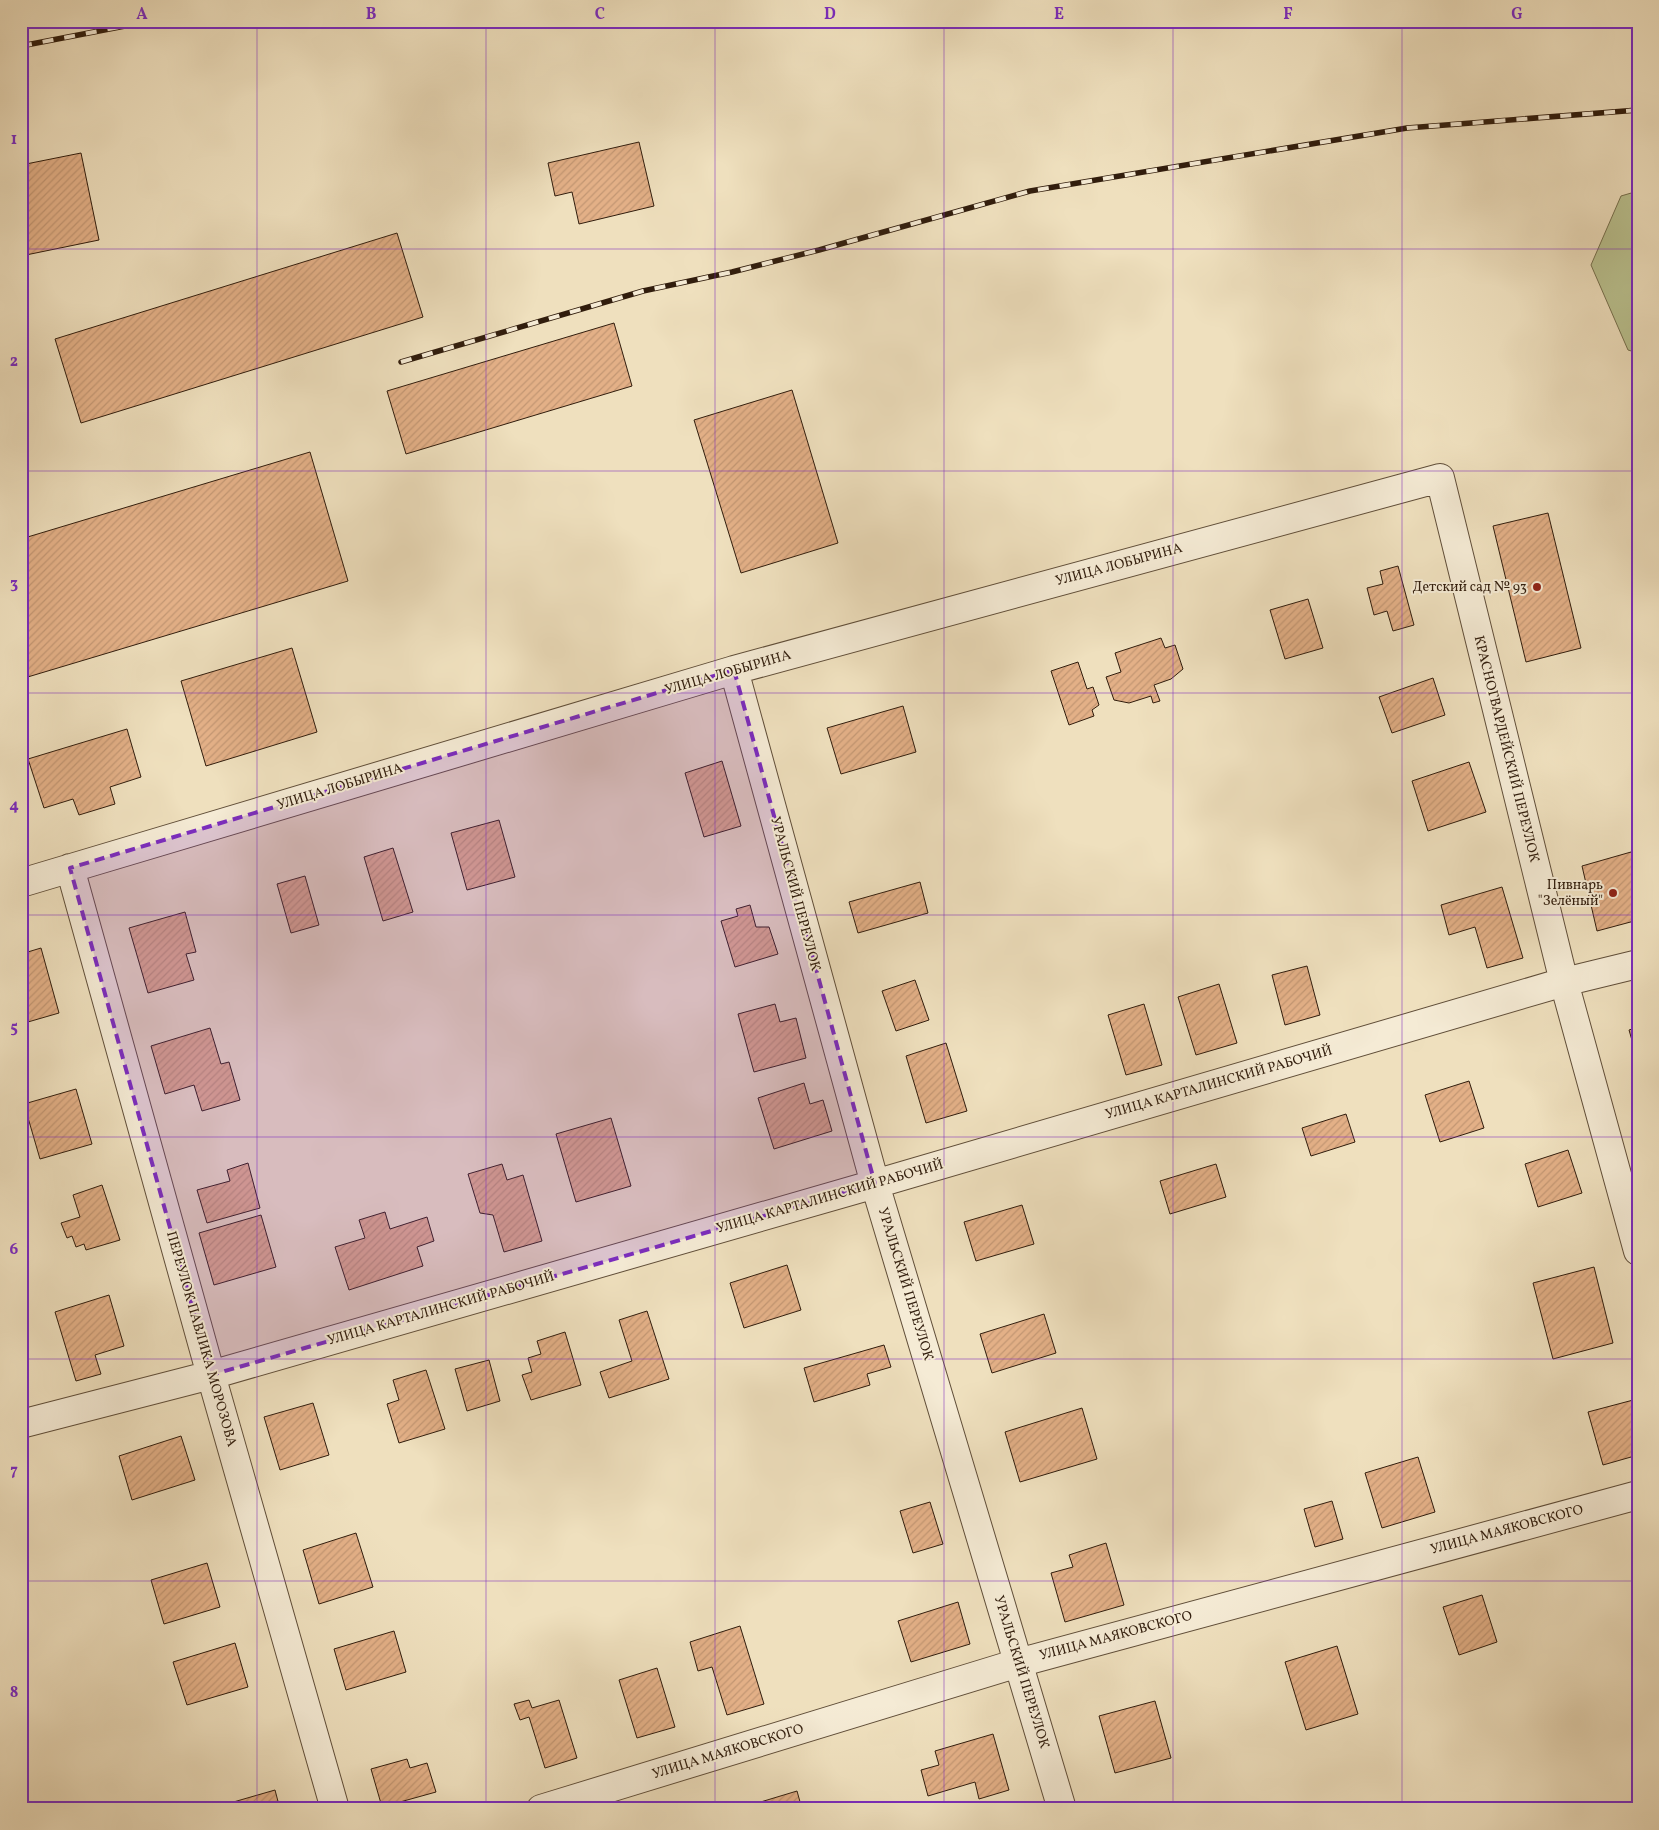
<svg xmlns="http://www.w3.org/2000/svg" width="1659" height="1830" viewBox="0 0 1659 1830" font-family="Vollkorn,serif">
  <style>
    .park { fill: #bac290; stroke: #76704e }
    .building { fill: url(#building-hatch); stroke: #311d0d }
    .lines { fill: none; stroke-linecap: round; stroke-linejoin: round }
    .minor-casing { stroke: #604e39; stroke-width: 30 }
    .minor { stroke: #f5ebd5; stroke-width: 28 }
    .rail-casing { stroke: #311d0d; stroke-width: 5.5 }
    .rail { stroke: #f5ebd5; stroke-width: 4; stroke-dasharray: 11; stroke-linecap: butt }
    .marked { fill: #7b2cbf; fill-opacity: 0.2; stroke: #7b2cbf; stroke-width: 4; stroke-dasharray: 10 6; stroke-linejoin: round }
    .grid { fill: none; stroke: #7b2cbf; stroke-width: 1; stroke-opacity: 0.55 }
    .poi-dot { fill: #8f2418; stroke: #f5ebd5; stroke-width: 2 }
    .labels { text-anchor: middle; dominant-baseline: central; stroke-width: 4; stroke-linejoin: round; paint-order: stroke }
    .street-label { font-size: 14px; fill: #311d0d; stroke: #f5ebd5 }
    .poi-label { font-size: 14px; fill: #311d0d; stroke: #f5ebd5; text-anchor: end }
    .neatline { fill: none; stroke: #7b2cbf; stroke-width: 2 }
    .grid-label { font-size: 16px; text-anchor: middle; font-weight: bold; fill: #7b2cbf }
  </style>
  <defs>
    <pattern id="building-hatch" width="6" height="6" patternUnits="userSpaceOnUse" patternTransform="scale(1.25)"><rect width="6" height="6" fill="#e3b087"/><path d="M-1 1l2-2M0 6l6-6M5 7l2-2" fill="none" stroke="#c39773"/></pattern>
  </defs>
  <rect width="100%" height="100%" fill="#efe0be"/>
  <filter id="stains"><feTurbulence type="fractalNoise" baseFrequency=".004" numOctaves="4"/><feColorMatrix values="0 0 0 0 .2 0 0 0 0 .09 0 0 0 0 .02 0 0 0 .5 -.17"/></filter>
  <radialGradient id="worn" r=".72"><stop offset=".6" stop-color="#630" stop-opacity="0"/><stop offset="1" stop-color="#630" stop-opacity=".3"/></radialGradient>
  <path class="park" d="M 1638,191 L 1638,353 L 1628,350 L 1591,265 L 1621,196 Z"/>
  <path class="building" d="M 639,142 L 654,206 L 579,224 L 572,192 L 555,196 L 548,163 Z
    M 81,153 L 99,240 L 21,256 L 21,165 Z
    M 397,233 L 423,317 L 81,423 L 55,339 Z
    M 614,323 L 632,386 L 406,454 L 387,391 Z
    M 792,390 L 838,543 L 741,573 L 694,420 Z
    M 310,452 L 348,581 L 21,679 L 21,539 Z
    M 1548,513 L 1581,648 L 1526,662 L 1493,526 Z
    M 1398,566 L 1414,625 L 1393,631 L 1387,611 L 1374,615 L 1367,588 L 1383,584 L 1380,571 Z
    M 1308,599 L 1323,648 L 1285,659 L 1270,610 Z
    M 1161,638 L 1165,648 L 1175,645 L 1183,669 L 1171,679 L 1154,685 L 1160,701 L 1153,703 L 1151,696 L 1129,703 L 1114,700 L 1106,677 L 1121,672 L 1115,653 Z
    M 292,648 L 317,732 L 206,766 L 181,681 Z
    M 1078,662 L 1087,689 L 1093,687 L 1099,705 L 1092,710 L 1094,716 L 1069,725 L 1051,671 Z
    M 1433,678 L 1445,715 L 1392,733 L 1379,697 Z
    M 903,706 L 916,752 L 841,774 L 827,728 Z
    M 127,729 L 141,777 L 110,787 L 115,804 L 79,815 L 73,799 L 44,808 L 28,759 Z
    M 722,761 L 741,826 L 704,837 L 685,773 Z
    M 1469,762 L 1486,812 L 1428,831 L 1412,781 Z
    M 499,820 L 515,877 L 467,890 L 451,833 Z
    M 393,848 L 413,912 L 383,921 L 364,857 Z
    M 1638,850 L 1638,920 L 1597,931 L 1582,866 Z
    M 305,876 L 319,925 L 291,933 L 277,884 Z
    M 920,882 L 928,913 L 858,933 L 849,902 Z
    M 1502,887 L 1523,958 L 1487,968 L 1475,927 L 1449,935 L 1441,905 Z
    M 750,905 L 756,927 L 769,927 L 778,954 L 735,967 L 721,921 L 738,916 L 736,909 Z
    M 185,912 L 196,952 L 186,954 L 194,980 L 148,993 L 129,928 Z
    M 41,948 L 59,1013 L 21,1024 L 21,954 Z
    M 1307,966 L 1320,1015 L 1285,1025 L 1272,975 Z
    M 915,980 L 929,1020 L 896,1031 L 882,991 Z
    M 1219,984 L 1237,1043 L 1196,1055 L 1178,997 Z
    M 775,1004 L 780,1022 L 796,1018 L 806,1058 L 754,1072 L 738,1014 Z
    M 1144,1004 L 1162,1065 L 1126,1075 L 1108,1015 Z
    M 1638,1027 L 1638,1061 L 1629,1030 Z
    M 210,1028 L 221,1064 L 229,1062 L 240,1100 L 202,1111 L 194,1085 L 165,1094 L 151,1046 Z
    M 946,1043 L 967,1111 L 926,1123 L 906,1056 Z
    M 1469,1081 L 1484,1128 L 1440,1142 L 1425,1095 Z
    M 804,1083 L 810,1104 L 823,1100 L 832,1131 L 774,1149 L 758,1098 Z
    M 76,1089 L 92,1144 L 40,1159 L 24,1104 Z
    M 1346,1114 L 1355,1142 L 1311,1156 L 1302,1128 Z
    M 611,1118 L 631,1186 L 576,1202 L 556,1134 Z
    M 1568,1150 L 1582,1193 L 1538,1207 L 1525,1164 Z
    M 248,1163 L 260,1208 L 207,1223 L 197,1190 L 230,1181 L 227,1170 Z
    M 502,1164 L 507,1180 L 523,1175 L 542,1241 L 504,1252 L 493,1215 L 480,1213 L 468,1174 Z
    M 1216,1164 L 1226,1197 L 1170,1214 L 1160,1181 Z
    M 102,1185 L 120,1240 L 86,1250 L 84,1244 L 76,1247 L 72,1236 L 67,1238 L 61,1223 L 80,1217 L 73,1195 Z
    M 1022,1205 L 1034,1244 L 976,1261 L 964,1222 Z
    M 385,1212 L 390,1229 L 427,1217 L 434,1241 L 417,1247 L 423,1266 L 349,1290 L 335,1247 L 365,1238 L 359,1220 Z
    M 261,1215 L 276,1267 L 214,1285 L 199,1233 Z
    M 787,1265 L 801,1310 L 744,1328 L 730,1283 Z
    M 1594,1267 L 1613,1343 L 1553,1359 L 1533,1283 Z
    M 109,1295 L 124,1346 L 95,1355 L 101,1374 L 76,1381 L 55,1312 Z
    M 647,1311 L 669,1379 L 609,1398 L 600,1372 L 632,1361 L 619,1320 Z
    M 1044,1314 L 1056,1353 L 992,1373 L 980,1334 Z
    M 565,1332 L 581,1385 L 531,1400 L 522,1375 L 532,1372 L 528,1358 L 541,1354 L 537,1341 Z
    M 884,1345 L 891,1367 L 867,1374 L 870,1385 L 814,1402 L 804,1368 Z
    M 489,1360 L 500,1401 L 467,1411 L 455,1369 Z
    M 426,1370 L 445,1429 L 399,1443 L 387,1404 L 399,1400 L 393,1380 Z
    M 1637,1399 L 1638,1455 L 1603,1465 L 1588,1412 Z
    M 313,1403 L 329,1455 L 280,1470 L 264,1417 Z
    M 1082,1408 L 1097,1459 L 1020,1482 L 1005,1432 Z
    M 181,1436 L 195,1480 L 132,1500 L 119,1456 Z
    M 1418,1457 L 1435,1512 L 1382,1528 L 1365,1473 Z
    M 1332,1501 L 1343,1539 L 1315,1547 L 1304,1509 Z
    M 930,1502 L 943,1544 L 913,1553 L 900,1511 Z
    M 356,1533 L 373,1587 L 319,1604 L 303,1550 Z
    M 1106,1543 L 1124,1605 L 1065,1622 L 1051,1573 L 1073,1567 L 1069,1555 Z
    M 1638,1554 L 1638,1573 L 1632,1555 Z
    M 207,1563 L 220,1607 L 164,1624 L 151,1580 Z
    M 1482,1595 L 1497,1642 L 1459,1655 L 1443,1607 Z
    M 958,1602 L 970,1644 L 911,1662 L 898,1621 Z
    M 740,1626 L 764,1704 L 727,1715 L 712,1667 L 698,1671 L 690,1642 Z
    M 394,1631 L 406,1672 L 346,1690 L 334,1649 Z
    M 235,1643 L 248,1687 L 187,1705 L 173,1662 Z
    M 1337,1646 L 1358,1714 L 1306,1730 L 1285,1662 Z
    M 657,1668 L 675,1727 L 637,1738 L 619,1680 Z
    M 529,1700 L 532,1708 L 559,1700 L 577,1758 L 545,1768 L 529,1717 L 520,1720 L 514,1704 Z
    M 1155,1701 L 1171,1758 L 1115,1773 L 1099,1716 Z
    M 993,1734 L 1009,1790 L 979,1799 L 975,1782 L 928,1796 L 921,1770 L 939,1765 L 935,1751 Z
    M 407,1759 L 410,1768 L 427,1763 L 436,1792 L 382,1807 L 371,1769 Z
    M 275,1790 L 280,1809 L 232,1809 L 230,1803 Z
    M 797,1791 L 802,1809 L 755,1809 L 754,1804 Z"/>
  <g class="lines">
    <defs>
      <path id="minor" d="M 734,670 L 875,1184 L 1062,1809
        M 70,868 L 211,1375 L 335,1809
        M 21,883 L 734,670 L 1440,478 L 1564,982 L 1638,1251
        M 21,1424 L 211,1375 L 875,1184 L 1564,982 L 1638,964
        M 541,1809 L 1018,1663 L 1638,1495"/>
    </defs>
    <use href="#minor" class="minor-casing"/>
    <use href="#minor" class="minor"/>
    <defs>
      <path id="rail" d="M 21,46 L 151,21
        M 401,362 L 643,291 L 732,272 L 819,250 L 1030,191 L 1407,128 L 1638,110"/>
    </defs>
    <use href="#rail" class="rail-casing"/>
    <use href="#rail" class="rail"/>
  </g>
  <path class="marked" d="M 734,670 L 875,1184 L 211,1375 L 70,868 Z"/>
  <path class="grid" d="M 257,21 L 257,1809M 486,21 L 486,1809M 715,21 L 715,1809M 944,21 L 944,1809M 1173,21 L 1173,1809M 1402,21 L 1402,1809M 21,249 L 1638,249M 21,471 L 1638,471M 21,693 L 1638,693M 21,915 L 1638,915M 21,1137 L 1638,1137M 21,1359 L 1638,1359M 21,1581 L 1638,1581"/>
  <g class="poi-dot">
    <circle cx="1537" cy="587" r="5"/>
    <circle cx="1613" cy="893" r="5"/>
  </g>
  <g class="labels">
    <g class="street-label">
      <text transform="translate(1119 565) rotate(-15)">УЛИЦА ЛОБЫРИНА</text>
      <text transform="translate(728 673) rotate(-16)">УЛИЦА ЛОБЫРИНА</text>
      <text transform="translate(1506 749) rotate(76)">КРАСНОГВАРДЕЙСКИЙ ПЕРЕУЛОК</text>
      <text transform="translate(340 787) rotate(-17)">УЛИЦА ЛОБЫРИНА</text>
      <text transform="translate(795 894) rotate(75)">УРАЛЬСКИЙ ПЕРЕУЛОК</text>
      <text transform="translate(1219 1083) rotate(-16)">УЛИЦА КАРТАЛИНСКИЙ РАБОЧИЙ</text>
      <text transform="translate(830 1197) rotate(-16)">УЛИЦА КАРТАЛИНСКИЙ РАБОЧИЙ</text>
      <text transform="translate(905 1284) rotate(73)">УРАЛЬСКИЙ ПЕРЕУЛОК</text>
      <text transform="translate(441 1309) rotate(-16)">УЛИЦА КАРТАЛИНСКИЙ РАБОЧИЙ</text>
      <text transform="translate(201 1339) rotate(74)">ПЕРЕУЛОК ПАВЛИКА МОРОЗОВА</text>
      <text transform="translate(1507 1530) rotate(-15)">УЛИЦА МАЯКОВСКОГО</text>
      <text transform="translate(1116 1636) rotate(-15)">УЛИЦА МАЯКОВСКОГО</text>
      <text transform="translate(1021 1672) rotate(73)">УРАЛЬСКИЙ ПЕРЕУЛОК</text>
      <text transform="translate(728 1752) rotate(-17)">УЛИЦА МАЯКОВСКОГО</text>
    </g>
    <g class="poi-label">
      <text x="1527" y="587">Детский сад № 93</text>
      <text x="1603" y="885">Пивнарь<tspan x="1603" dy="16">"Зелёный"</tspan></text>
    </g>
  </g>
  <rect width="1659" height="1830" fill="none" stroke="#efe0be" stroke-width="55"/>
  <rect x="28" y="28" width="1604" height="1774" class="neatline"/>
  <g class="grid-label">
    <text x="142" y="19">A</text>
    <text x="371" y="19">B</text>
    <text x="600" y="19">C</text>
    <text x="830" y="19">D</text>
    <text x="1059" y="19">E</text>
    <text x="1288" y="19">F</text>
    <text x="1517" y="19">G</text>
    <text x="14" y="144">1</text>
    <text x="14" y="366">2</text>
    <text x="14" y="588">3</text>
    <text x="14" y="810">4</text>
    <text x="14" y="1032">5</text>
    <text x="14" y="1254">6</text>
    <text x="14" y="1475">7</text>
    <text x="14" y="1697">8</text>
  </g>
  <rect width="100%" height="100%" filter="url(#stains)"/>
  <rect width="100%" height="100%" fill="url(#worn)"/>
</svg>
